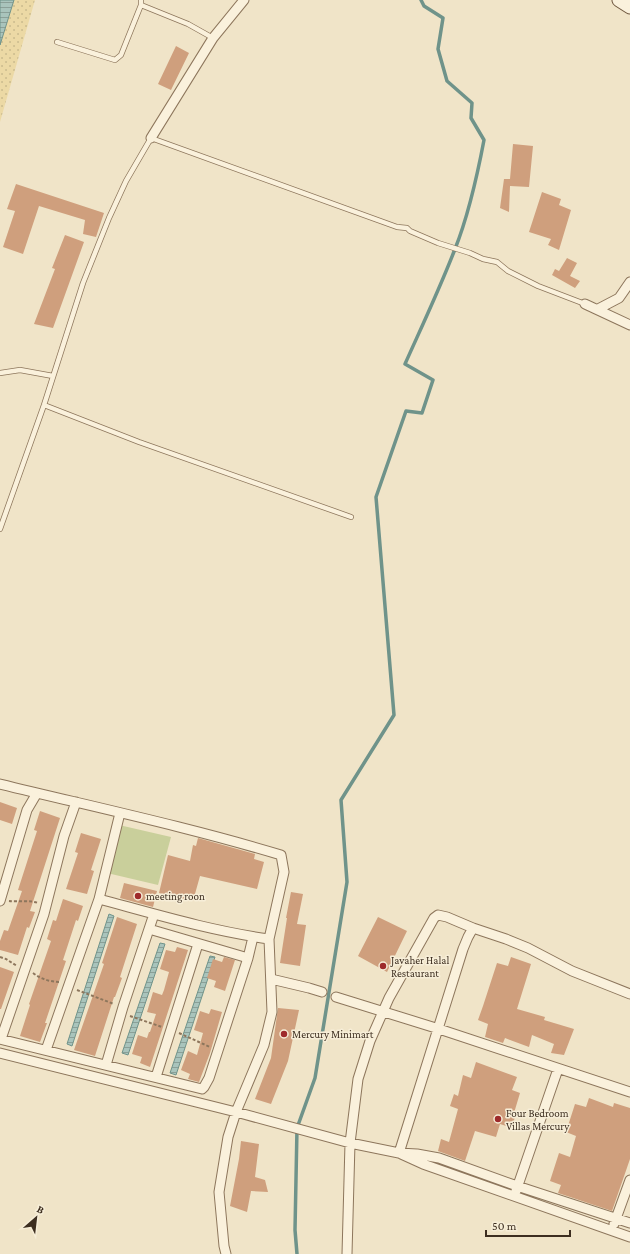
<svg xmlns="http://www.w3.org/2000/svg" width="630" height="1254" viewBox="0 0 630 1254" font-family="'Crimson Pro',serif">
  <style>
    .sand { fill: url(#sand-dots) }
    .pitch { fill: #c9cf9b }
    .water { fill: url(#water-rules); stroke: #6f938a }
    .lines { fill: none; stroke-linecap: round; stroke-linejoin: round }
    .stream { stroke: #6f938a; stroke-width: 3.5 }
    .building { fill: #cf9f7d }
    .lane-casing { stroke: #8d765c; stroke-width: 6 }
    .street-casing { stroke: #8d765c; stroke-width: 11 }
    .secondary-casing { stroke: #6f573f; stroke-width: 15 }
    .path { stroke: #8d765c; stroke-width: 2; stroke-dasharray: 3 2; stroke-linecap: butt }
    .lane { stroke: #faf1dc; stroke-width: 4.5 }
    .street { stroke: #faf1dc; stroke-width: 9 }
    .secondary { stroke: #faf1dc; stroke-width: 13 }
    .poi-dot { fill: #9e2a2b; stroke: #f7eed8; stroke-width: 1.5 }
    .labels { text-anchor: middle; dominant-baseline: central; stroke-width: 3; stroke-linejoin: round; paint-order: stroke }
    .poi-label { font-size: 11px; fill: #3d2e20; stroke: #f7eed8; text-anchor: start }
  </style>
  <defs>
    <pattern id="sand-dots" width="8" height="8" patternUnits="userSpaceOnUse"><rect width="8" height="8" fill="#ecd9a5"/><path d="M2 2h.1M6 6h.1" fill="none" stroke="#cbbb8e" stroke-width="1.8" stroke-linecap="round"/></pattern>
    <pattern id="water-rules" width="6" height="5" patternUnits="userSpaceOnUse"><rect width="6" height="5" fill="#a9c4bc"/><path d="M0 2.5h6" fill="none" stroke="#8ba098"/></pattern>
  </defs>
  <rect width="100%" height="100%" fill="#f0e4c8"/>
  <path class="sand" d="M 14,0 L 35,0 L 0,122 L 0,45 Z"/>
  <path class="pitch" d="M 119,825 L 171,837 L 158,885 L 107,873 Z"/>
  <path class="water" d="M 0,0 L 14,0 L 0,45 Z
    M 109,914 L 114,916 L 72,1046 L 67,1044 Z
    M 160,943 L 165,944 L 128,1055 L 122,1053 Z
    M 210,956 L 215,957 L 176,1075 L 170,1073 Z"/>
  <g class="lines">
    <path class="stream" d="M 297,1254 L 295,1230 L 297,1128 L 315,1078 L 347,882 L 341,800 L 394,715 L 376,497 L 406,411 L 422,413 L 433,380 L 405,364 C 422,326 440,288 455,249 C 469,214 477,177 484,140 L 471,118 L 472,103 L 447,81 L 438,49 L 443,18 L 424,6 L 421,0"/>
  </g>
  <path class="building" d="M 176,46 L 189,53 L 171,90 L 158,84 Z
    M 513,144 L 533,146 L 529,187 L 510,186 L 509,212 L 500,208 L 504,179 L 510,179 Z
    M 16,184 L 104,213 L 96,237 L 83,234 L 85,220 L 39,206 L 23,254 L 3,247 L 15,211 L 7,209 Z
    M 542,192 L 561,199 L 559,205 L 571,210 L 559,250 L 548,245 L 551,239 L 529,232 Z
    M 65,235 L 84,242 L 53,328 L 34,324 L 55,269 L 52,268 Z
    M 567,258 L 577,263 L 570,276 L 580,281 L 575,288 L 552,275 L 555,269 L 559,271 Z
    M 0,802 L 17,808 L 12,824 L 0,820 Z
    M 40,811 L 60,818 L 30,911 L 35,912 L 29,928 L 27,927 L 18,955 L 0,950 L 0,941 L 4,930 L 8,931 L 22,891 L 18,890 L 37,831 L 34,830 Z
    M 81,833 L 101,839 L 91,870 L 94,871 L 87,894 L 66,889 L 78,853 L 75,852 Z
    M 198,838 L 255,854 L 254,859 L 264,862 L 257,889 L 200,876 L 193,901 L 159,893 L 168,855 L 190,861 L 193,845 L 196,846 Z
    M 124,883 L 157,891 L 153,907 L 120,898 Z
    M 291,892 L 303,894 L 297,924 L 306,925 L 300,966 L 280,963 L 287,918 L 286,918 Z
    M 63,899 L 83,906 L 78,921 L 76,920 L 63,960 L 66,961 L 45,1023 L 47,1023 L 40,1042 L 20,1036 L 30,1005 L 29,1004 L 51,941 L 47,939 L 53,920 L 56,921 Z
    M 117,917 L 137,924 L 120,977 L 122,978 L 115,997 L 114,997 L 95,1056 L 74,1050 L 104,964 L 102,963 Z
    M 378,917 L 407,931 L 387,972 L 358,956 Z
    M 177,947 L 188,950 L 150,1067 L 140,1063 L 142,1057 L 132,1054 L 138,1035 L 147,1038 L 149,1032 L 150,1032 L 156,1014 L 147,1012 L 153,992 L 162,995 L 164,990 L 169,972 L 160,969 L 166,950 L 175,952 Z
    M 224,957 L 235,960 L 225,991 L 214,987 L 216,981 L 207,978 L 213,959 L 222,962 Z
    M 511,957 L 531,964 L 517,1009 L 545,1017 L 544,1020 L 574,1029 L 564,1055 L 551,1053 L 554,1044 L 532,1035 L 529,1047 L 505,1038 L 503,1043 L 485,1037 L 488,1024 L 478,1020 L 483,1006 L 497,963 L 508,966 Z
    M 0,967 L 14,972 L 1,1009 L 0,1009 Z
    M 278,1008 L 299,1010 L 288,1061 L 271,1104 L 255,1099 L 271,1058 Z
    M 211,1009 L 222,1012 L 210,1053 L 199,1082 L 188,1079 L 190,1074 L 181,1070 L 188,1051 L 197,1055 L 203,1033 L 194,1030 L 200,1011 L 209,1014 Z
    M 476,1062 L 517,1077 L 512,1090 L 520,1093 L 514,1113 L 516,1113 L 512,1128 L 500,1124 L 496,1137 L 475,1131 L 465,1161 L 438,1151 L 441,1139 L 449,1142 L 458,1109 L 450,1106 L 454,1094 L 458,1096 L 463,1075 L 471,1078 Z
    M 589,1098 L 613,1107 L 614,1103 L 630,1108 L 630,1159 L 612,1211 L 558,1193 L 561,1185 L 550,1181 L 559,1153 L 570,1157 L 576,1136 L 566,1132 L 575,1104 L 586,1107 Z
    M 241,1141 L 259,1144 L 255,1177 L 265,1180 L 268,1192 L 251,1191 L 247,1212 L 230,1206 L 239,1159 Z"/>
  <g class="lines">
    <defs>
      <path id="lane" d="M 141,0 L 141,5 L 188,24 L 213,38
        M 57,42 L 115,60 L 121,55 L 141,5
        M 0,373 L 20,370 L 53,376
        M 44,405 L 139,442 L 351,517
        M 0,529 L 44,405 L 83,283 L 109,218 L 126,181 L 151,138 L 397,227 L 407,228 L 410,231 L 438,243 L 470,253 L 483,259 L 497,262 L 508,271 L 538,286 L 585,304"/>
      <path id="street" d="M 151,138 L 213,38 L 244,0
        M 585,304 L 630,325
        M 598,309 L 619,298 L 630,282
        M 0,784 C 94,807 188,827 281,855 L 284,872 L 269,939 L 272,1012 L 264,1045 L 236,1112 L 228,1137 L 219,1192 L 224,1246 L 226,1254
        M 99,899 C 155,914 211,931 269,939
        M 0,901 L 27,810 L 37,793
        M 149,929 L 248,958
        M 271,979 L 309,988 L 322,992
        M 336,997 L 439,1029 L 630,1092
        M 0,1039 L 202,1089 L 204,1087 L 209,1078 L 248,958 L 253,937
        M 1,1039 L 44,914 L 64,836 L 76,802
        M 46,1050 L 99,899 L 120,813
        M 0,1053 L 236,1112 L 350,1143 L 399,1153 L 417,1154 L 439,1158 L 517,1186 L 630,1223
        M 106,1065 L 123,1007 L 154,914
        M 156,1077 L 198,944
        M 399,1153 L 463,949 L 468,937 L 473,928 L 506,939 L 528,948 L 572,971 L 630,994
        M 401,1154 L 423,1164 L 630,1237
        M 516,1191 L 558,1069
        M 614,1224 L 630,1180
        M 347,1254 L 350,1143 L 358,1079 L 370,1041 L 389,998 L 434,918 L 438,915 L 447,917 L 473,928"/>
      <path id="secondary" d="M 619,0 L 630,7"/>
    </defs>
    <use href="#lane" class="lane-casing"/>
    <use href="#street" class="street-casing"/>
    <use href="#secondary" class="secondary-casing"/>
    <path class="path" d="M 9,901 C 18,902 31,900 38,903
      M 0,957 L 6,959 L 17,966
      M 33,973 C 41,979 50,982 61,982
      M 77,990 L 114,1004
      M 130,1016 L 162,1027
      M 179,1033 L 210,1047"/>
    <use href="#lane" class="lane"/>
    <use href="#street" class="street"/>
    <use href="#secondary" class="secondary"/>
  </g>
  <g class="poi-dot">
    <circle cx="138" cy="896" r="4"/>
    <circle cx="383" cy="966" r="4"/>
    <circle cx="284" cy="1034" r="4"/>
    <circle cx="498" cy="1119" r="4"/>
  </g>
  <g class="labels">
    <g class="poi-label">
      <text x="146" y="896">meeting roon</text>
      <text x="391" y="960">Javaher Halal<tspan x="391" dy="13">Restaurant</tspan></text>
      <text x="292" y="1034">Mercury Minimart</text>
      <text x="506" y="1113">Four Bedroom<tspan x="506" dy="13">Villas Mercury</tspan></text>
    </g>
  </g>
  <g transform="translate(36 1218) rotate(28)" stroke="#f7eed8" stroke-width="3" paint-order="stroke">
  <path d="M0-3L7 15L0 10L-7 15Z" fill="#3d2e20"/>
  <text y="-6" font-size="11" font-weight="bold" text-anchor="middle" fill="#3d2e20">B</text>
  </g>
  <path d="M486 1230v6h84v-6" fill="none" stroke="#3d2e20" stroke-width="2"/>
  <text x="492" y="1230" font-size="12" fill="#3d2e20" stroke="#f7eed8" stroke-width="3" paint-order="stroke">50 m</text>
</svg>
